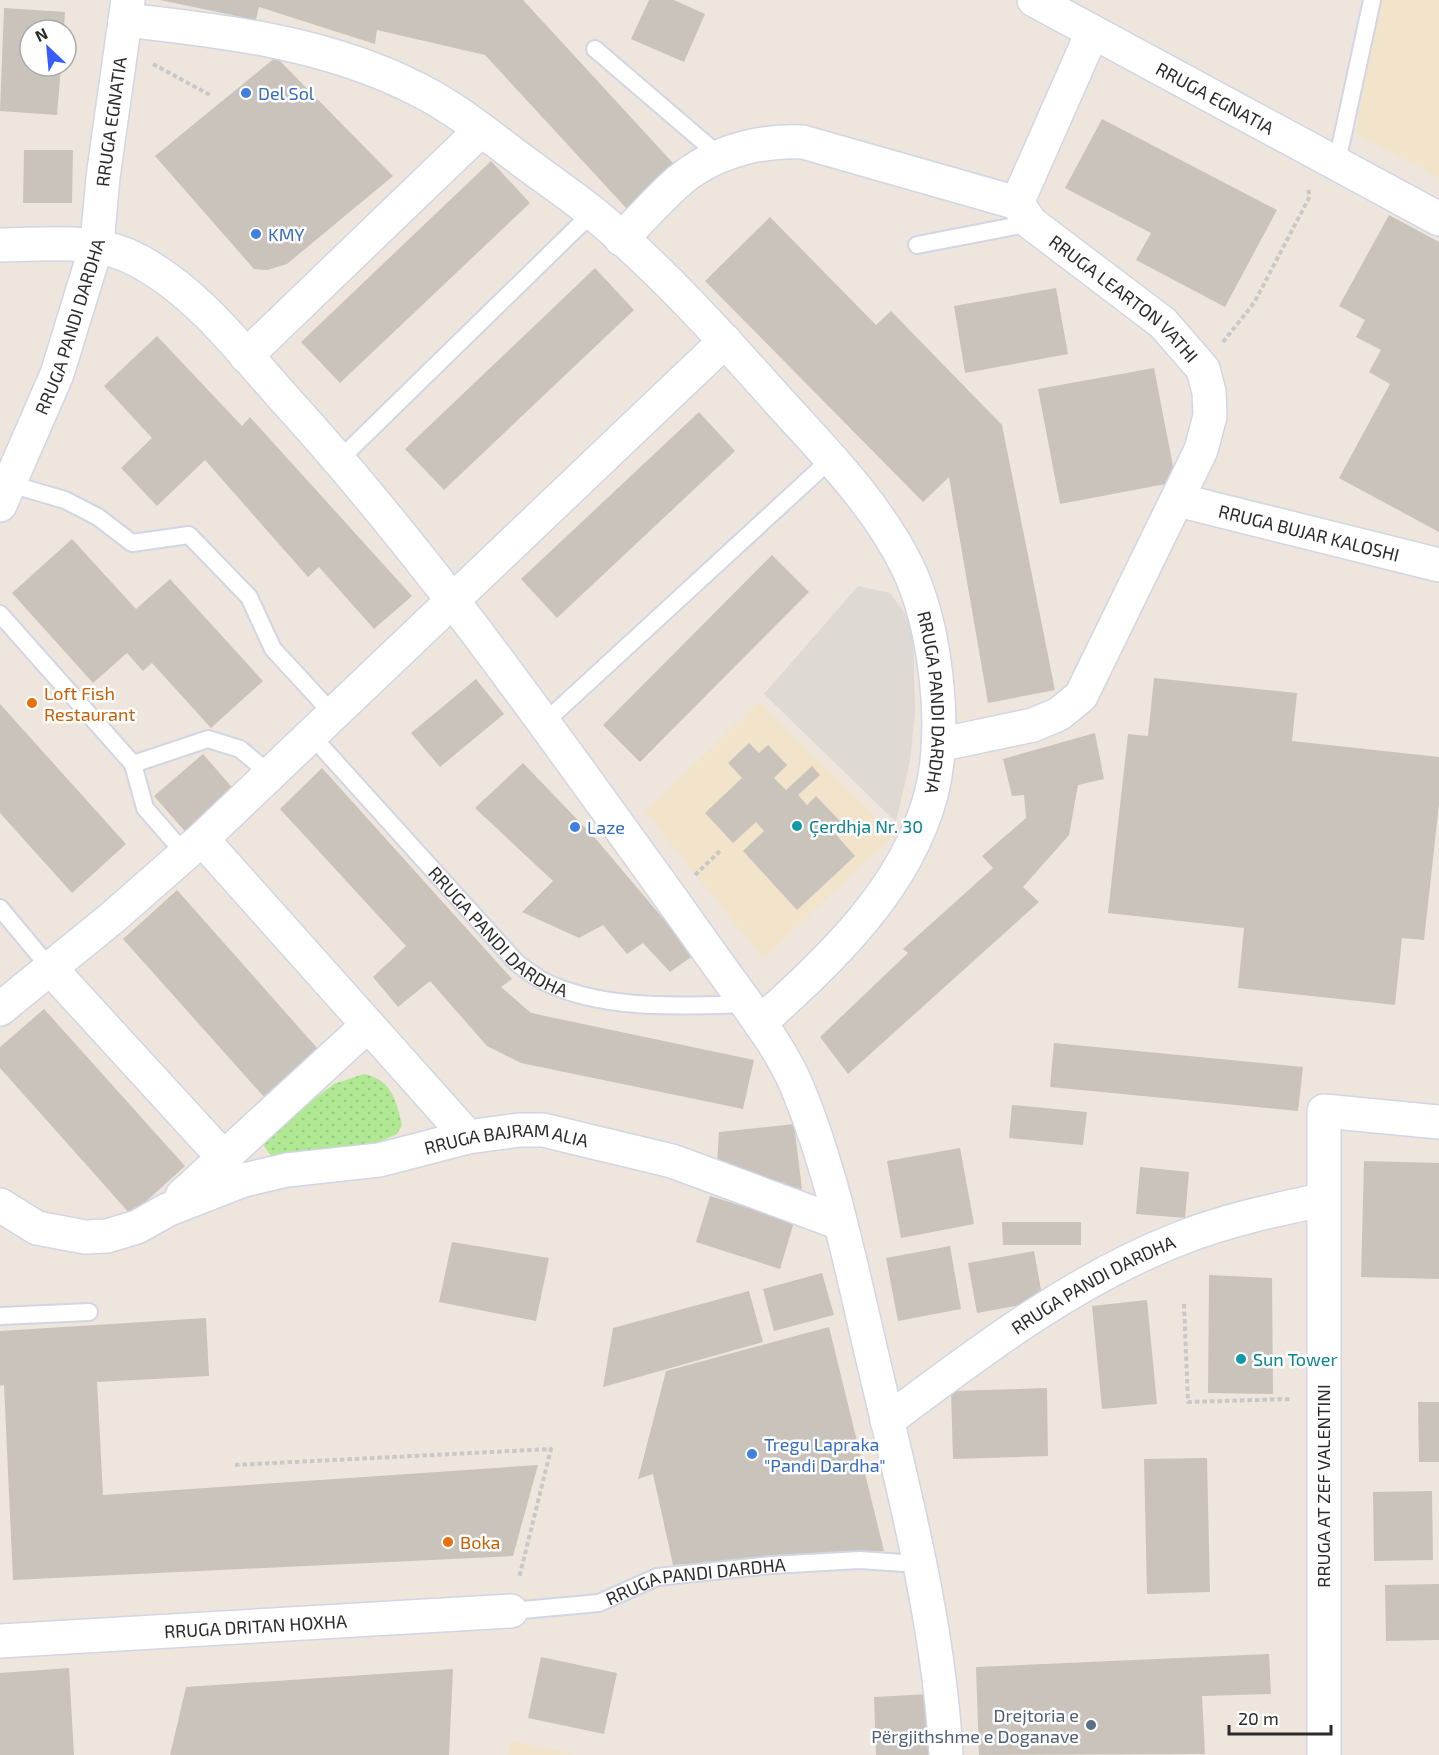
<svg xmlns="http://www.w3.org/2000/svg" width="1439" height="1755" viewBox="0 0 1439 1755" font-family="'Exo 2',sans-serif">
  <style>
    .education { fill: #f1e4ca }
    .park { fill: url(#park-dots) }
    .plaza { fill: #ded9d3 }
    .building { fill: #c9c3bb }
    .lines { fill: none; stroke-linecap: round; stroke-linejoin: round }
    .lane-casing { stroke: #d1d5e5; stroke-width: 20 }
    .street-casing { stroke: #d1d5e5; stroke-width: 36 }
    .secondary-casing { stroke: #d1d5e5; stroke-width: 36 }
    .path { stroke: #c8c8c8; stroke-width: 4; stroke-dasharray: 4.5 3; stroke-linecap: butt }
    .lane { stroke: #fff; stroke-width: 16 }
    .street { stroke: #fff; stroke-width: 33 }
    .secondary { stroke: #fff; stroke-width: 33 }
    .shop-dot { fill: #3f7fe0; stroke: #fff; stroke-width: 2 }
    .food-dot { fill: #e8710a; stroke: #fff; stroke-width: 2 }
    .culture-dot { fill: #0f9aa8; stroke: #fff; stroke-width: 2 }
    .service-dot { fill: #5c6f8a; stroke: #fff; stroke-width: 2 }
    .labels { text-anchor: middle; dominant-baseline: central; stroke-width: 5; stroke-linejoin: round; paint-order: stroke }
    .shop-label { font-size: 18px; fill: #366cbe; stroke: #fff; text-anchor: start }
    .street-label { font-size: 18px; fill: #2b2b2b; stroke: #fff }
    .food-label { font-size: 18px; fill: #c56008; stroke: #fff; text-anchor: start }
    .culture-label { font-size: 18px; fill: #0d838f; stroke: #fff; text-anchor: start }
    .service-label { font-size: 18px; fill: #4e5e75; stroke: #fff; text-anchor: end }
  </style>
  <defs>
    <pattern id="park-dots" width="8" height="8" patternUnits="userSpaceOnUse" patternTransform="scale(1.5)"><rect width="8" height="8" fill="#b1e894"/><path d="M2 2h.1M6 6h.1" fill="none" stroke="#98c780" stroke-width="1.8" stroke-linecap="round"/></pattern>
  </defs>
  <rect width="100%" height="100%" fill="#eee6dc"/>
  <path class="education" d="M 1377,0 L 1439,0 L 1439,178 L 1356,134 Z
    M 759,702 L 894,835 L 763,959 L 645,811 Z
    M 511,1741 L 577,1755 L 508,1755 Z"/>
  <path class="park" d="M 364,1074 C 392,1080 396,1100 402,1125 L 397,1134 L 379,1142 L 271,1156 L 262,1143 L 265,1135 L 334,1084 Z"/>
  <path class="plaza" d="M 858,586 L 890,593 L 913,625 L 915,711 L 910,761 L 896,822 L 764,694 Z"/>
  <path class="building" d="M 160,0 L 523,0 L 673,163 L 627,209 L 485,55 L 377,30 L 375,44 L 259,7 L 256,20 Z
    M 649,0 L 674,0 L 705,14 L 684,62 L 631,39 Z
    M 4,8 L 65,12 L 64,30 L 30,30 L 30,66 L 61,66 L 57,115 L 0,111 Z
    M 276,57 L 393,176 L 287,264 L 267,270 L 254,269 L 155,156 Z
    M 1102,119 L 1277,210 L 1225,307 L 1136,260 L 1151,233 L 1065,188 Z
    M 24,150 L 73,150 L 72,203 L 23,203 Z
    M 491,161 L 530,203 L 340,383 L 301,342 Z
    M 1389,215 L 1439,242 L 1439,532 L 1339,478 L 1390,384 L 1369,372 L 1381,350 L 1356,337 L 1365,320 L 1339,306 Z
    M 770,217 L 876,325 L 891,311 L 1002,425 L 1055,690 L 988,703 L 949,477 L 923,502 L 705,281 Z
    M 595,268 L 634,310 L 444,490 L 405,449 Z
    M 1056,288 L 1068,354 L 965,373 L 954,306 Z
    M 157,336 L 242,426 L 250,417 L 412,596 L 374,629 L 319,567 L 308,577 L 205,460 L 157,506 L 121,468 L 152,438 L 104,386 Z
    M 1154,368 L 1176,482 L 1060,504 L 1038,389 Z
    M 699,412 L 735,451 L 557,618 L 521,579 Z
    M 72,539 L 136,609 L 170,579 L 263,681 L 211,728 L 152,663 L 143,671 L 127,653 L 93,683 L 12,593 Z
    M 772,555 L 809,592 L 640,762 L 603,725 Z
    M 1154,678 L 1297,693 L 1292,741 L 1439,757 L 1439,804 L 1424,940 L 1402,938 L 1395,1005 L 1238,988 L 1244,928 L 1108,913 L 1128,734 L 1148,736 Z
    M 476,679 L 504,714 L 440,767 L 411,733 Z
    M 0,704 L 126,844 L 72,893 L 0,813 Z
    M 1095,733 L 1104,779 L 1078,785 L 1069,835 L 1023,887 L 1039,902 L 848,1074 L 820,1037 L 908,953 L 903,949 L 993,868 L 982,856 L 1026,818 L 1024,795 L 1012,796 L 1003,759 Z
    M 749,743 L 759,753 L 768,745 L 787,765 L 774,778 L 786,790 L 812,766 L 820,775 L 798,795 L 807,805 L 816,796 L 840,821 L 831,829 L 855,856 L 797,910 L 743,851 L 764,831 L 756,822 L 733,843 L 705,813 L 742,778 L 728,763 Z
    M 203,754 L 236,792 L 188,835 L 154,796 Z
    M 523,763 L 595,838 L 694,955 L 670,972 L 643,943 L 627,954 L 603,925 L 579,938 L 522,912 L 553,881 L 475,808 Z
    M 322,768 L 512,979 L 501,987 L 531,1013 L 754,1060 L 743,1109 L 521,1063 L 487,1046 L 430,981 L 398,1007 L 373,977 L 406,946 L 280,809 Z
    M 177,890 L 318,1049 L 264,1097 L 123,939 Z
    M 44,1009 L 185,1166 L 131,1215 L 0,1068 L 0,1047 Z
    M 1054,1043 L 1303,1067 L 1298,1111 L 1050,1087 Z
    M 1012,1105 L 1087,1112 L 1083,1145 L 1009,1138 Z
    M 794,1124 L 802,1189 L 761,1183 L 717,1165 L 719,1132 Z
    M 960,1148 L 974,1224 L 901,1238 L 887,1161 Z
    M 1364,1161 L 1439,1163 L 1439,1279 L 1361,1277 Z
    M 1140,1167 L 1189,1172 L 1185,1218 L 1136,1214 Z
    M 710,1196 L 794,1222 L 780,1269 L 696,1242 Z
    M 1002,1222 L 1081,1222 L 1081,1245 L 1003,1245 Z
    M 452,1242 L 549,1258 L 536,1321 L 439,1302 Z
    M 950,1246 L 961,1309 L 898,1321 L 886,1258 Z
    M 1034,1251 L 1043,1301 L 977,1313 L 968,1263 Z
    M 822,1273 L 834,1315 L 774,1331 L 763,1289 Z
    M 1209,1275 L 1272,1278 L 1273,1394 L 1208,1393 Z
    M 749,1291 L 763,1342 L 603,1387 L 613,1328 Z
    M 1147,1300 L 1157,1404 L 1102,1409 L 1092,1306 Z
    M 206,1318 L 209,1376 L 97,1382 L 103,1495 L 538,1465 L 513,1556 L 13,1580 L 4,1385 L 0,1386 L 0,1331 Z
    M 829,1327 L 884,1551 L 673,1565 L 653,1474 L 638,1479 L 666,1371 Z
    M 1047,1388 L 1048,1456 L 953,1459 L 951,1391 Z
    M 1418,1402 L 1439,1402 L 1439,1462 L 1419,1462 Z
    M 1207,1458 L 1210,1592 L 1147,1594 L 1144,1459 Z
    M 1432,1491 L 1433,1560 L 1374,1561 L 1373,1492 Z
    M 1439,1584 L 1439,1640 L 1386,1641 L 1385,1585 Z
    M 1269,1654 L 1271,1694 L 1202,1696 L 1205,1754 L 979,1755 L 976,1667 Z
    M 541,1657 L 617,1673 L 604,1734 L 528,1718 Z
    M 69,1668 L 74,1755 L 0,1755 L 0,1673 Z
    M 453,1669 L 449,1755 L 170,1755 L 186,1687 Z
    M 930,1694 L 933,1755 L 876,1755 L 874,1697 Z"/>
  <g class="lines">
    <defs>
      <g id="lane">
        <path d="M 595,49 L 721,157"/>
        <path d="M 1337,162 L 1372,0"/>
        <path d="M 917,245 L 1031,223"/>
        <path d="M 340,459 L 592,213"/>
        <path d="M 10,484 L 65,500 L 98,517 L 132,543 L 189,535 L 249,597 L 273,649 L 333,714"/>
        <path d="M 0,614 L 133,764 L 145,808 L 185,854"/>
        <path d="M 546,721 L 831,459"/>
        <path id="s1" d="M 311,735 L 517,963 C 525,969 534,976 543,981 C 603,1011 682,1006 747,1004"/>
        <path d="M 133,764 L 208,739 L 240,749 L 270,774"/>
        <path d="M 0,908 L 50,968"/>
        <path d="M 0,1316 L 89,1312"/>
        <path id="s2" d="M 511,1611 L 599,1603 L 657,1577 L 772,1565 L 860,1560 L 918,1564"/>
      </g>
      <g id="street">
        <path id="s3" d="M 125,20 C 226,31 328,43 419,90 C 455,108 488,135 520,159 C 544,177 569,194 593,213 C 663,271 725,341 785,408 C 829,456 877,506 906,564 C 936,624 948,730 931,795 C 905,891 831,958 760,1023"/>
        <path d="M 1017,203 L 1092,33"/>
        <path id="s4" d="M 621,239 C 642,219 669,186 692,171 C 724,149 766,140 803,142 L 1017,203 L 1031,223 L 1163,323 L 1203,369 L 1209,392 L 1210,416 L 1201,450 L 1081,696 L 1059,714 L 1033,725 L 938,745"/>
        <path d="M 0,245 C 47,245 96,237 139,261 C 197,292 240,349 283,397 C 417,544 528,700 644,861 C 674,902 703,944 733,985 C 756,1017 783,1052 798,1089 C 834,1177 852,1272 874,1364 C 904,1492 939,1623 946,1755"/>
        <path d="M 246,356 L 481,130"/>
        <path id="s5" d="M 1178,500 L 1439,565"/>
        <path d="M 202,839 L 468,1137"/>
        <path d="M 50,968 L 224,1158"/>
        <path d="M 0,1009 L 112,918 L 202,839 L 725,341"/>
        <path d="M 182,1196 L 368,1025"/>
        <path id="s6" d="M 0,1205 L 37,1228 L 85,1237 L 107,1236 L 137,1227 L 167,1210 L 244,1180 L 287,1170 L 379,1160 L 468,1137 L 519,1130 L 543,1130 L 672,1161 L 840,1223"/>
        <path id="s7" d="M 887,1421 C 979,1352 1073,1280 1181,1238 C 1227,1220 1274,1210 1322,1200"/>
        <path id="s8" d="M 0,1641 L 511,1611"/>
        <path d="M 1324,1755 L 1324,1111 L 1439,1122"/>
      </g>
      <g id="secondary">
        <path id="s9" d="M 1034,0 L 1439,219"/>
        <path id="s10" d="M 0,505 L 57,374 L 97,244 L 103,177 L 128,0"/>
      </g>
    </defs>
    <use href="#lane" class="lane-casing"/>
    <use href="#street" class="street-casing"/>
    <use href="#secondary" class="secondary-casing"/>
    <path class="path" d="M 153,64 L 210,95
      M 1223,342 L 1254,303 L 1310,196 L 1308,189
      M 695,875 L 721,850
      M 1184,1304 L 1188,1402 L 1290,1399
      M 235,1465 L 551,1449 L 519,1578"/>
    <use href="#lane" class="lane"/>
    <use href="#street" class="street"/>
    <use href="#secondary" class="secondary"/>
  </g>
  <g class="shop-dot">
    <circle cx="246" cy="93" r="6"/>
    <circle cx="256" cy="234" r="6"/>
    <circle cx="575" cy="827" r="6"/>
    <circle cx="752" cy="1454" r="6"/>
  </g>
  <g class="food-dot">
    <circle cx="32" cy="703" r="6"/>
    <circle cx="448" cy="1542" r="6"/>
  </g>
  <g class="culture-dot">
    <circle cx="797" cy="826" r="6"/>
    <circle cx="1241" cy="1359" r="6"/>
  </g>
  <circle class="service-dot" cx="1091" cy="1725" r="6"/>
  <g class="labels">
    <g class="shop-label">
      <text x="258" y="93">Del Sol</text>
      <text x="268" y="234">KMY</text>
      <text x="587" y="827">Laze</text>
      <text x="764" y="1444">Tregu Lapraka<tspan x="764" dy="21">"Pandi Dardha"</tspan></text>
    </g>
    <g class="street-label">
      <text stroke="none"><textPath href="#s9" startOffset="206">RRUGA EGNATIA</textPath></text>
      <text stroke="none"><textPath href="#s10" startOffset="402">RRUGA EGNATIA</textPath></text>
      <text stroke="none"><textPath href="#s4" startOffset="582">RRUGA LEARTON VATHI</textPath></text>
      <text stroke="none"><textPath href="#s10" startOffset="192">RRUGA PANDI DARDHA</textPath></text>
      <text stroke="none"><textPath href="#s5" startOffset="135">RRUGA BUJAR KALOSHI</textPath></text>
      <text stroke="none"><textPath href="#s3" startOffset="1132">RRUGA PANDI DARDHA</textPath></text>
      <text stroke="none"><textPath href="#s1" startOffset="273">RRUGA PANDI DARDHA</textPath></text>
      <text stroke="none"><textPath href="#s6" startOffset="530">RRUGA BAJRAM ALIA</textPath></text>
      <text stroke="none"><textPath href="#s7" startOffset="248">RRUGA PANDI DARDHA</textPath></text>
      <text transform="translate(1323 1486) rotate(-90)">RRUGA AT ZEF VALENTINI</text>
      <text stroke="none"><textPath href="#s2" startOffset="189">RRUGA PANDI DARDHA</textPath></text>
      <text stroke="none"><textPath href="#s8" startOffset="256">RRUGA DRITAN HOXHA</textPath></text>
    </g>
    <g class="food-label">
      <text x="44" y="693">Loft Fish<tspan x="44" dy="21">Restaurant</tspan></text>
      <text x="460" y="1542">Boka</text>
    </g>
    <g class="culture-label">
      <text x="809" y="826">Çerdhja Nr. 30</text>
      <text x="1253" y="1359">Sun Tower</text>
    </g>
    <g class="service-label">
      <text x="1079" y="1715">Drejtoria e<tspan x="1079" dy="21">Përgjithshme e Doganave</tspan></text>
    </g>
  </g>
  <g transform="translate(48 48) rotate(334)"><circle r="28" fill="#ffffff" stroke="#aaaaaa" stroke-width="1.5"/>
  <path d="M0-4.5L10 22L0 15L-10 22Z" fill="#385dff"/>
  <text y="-9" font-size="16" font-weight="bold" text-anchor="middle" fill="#2b2b2b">N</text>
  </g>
  <path d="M1229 1725v9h102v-9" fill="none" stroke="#2b2b2b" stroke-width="3"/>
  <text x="1238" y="1725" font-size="18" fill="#2b2b2b" stroke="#ffffff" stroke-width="4.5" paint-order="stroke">20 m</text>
</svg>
